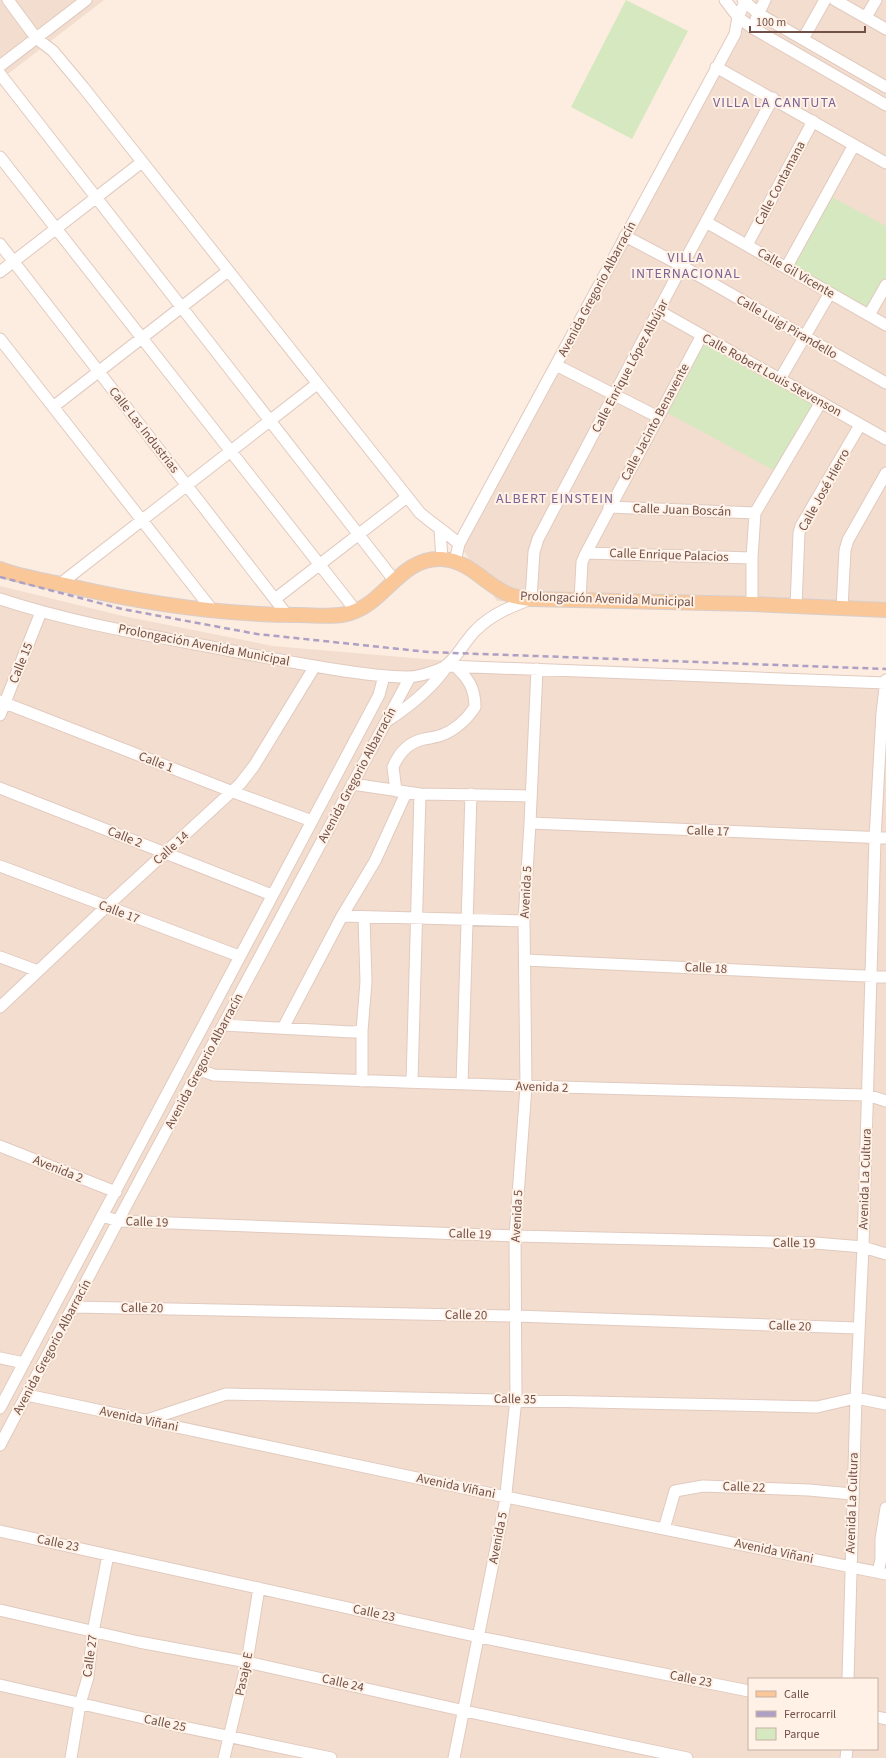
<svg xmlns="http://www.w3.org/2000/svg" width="886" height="1758" viewBox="0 0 886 1758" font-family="'Source Sans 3',sans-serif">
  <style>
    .residential { fill: #f3ddce; fill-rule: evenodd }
    .green { fill: #d6e8bf }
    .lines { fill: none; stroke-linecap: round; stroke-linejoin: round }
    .minor-casing { stroke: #e1cabf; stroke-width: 13 }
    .major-casing { stroke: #d8cecc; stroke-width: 16 }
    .minor { stroke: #fff; stroke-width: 11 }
    .major { stroke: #fac798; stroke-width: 14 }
    .rail { stroke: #aea0c4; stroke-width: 2.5; stroke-dasharray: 6 4; stroke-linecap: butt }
    .labels { text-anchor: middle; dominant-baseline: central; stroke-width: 4; stroke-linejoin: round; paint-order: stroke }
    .street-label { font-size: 13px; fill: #725048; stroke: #fff1e5 }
    .neighbourhood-label { font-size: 14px; letter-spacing: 1px; fill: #7d6395; stroke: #fff1e5 }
  </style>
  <rect width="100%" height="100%" fill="#fcede0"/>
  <path class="residential" d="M 0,0 L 104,0 L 0,80 Z
    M 755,0 L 886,0 L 886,616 L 497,601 L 461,547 Z
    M 0,586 L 123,616 L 273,646 L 436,660 L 886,677 L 886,1758 L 0,1758 ZM 749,1679 L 877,1679 L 877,1749 L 749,1749 Z"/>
  <path class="green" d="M 626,0 L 688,31 L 632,139 L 571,107 Z
    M 830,196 L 886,226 L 886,278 L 868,310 L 791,266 Z
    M 703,340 L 815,404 L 775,471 L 664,411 Z"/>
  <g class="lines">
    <defs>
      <path id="minor" d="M 8,0 L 36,38 L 53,51 L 83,87 L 420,513 C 433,524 447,533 459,544
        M 725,0 L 738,17 L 751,27 L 886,105
        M 743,0 L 759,14 L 886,87
        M 835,0 L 886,29
        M 866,17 L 876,0
        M 756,19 L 765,0
        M 803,39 L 825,0
        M 0,66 L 86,0
        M 716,67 L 886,163
        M 0,74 L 394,580
        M 0,157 L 356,611
        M 706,222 L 886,325
        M 625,236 L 682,266 L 886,383
        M 0,244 L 287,615
        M 747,245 L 813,121
        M 786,268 L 854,145
        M 0,272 L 142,162
        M 659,311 L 886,439
        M 869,315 L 886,285
        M 0,339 L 213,611
        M 556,365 L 658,417
        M 780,379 L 830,293
        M 53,407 L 228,271
        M 609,507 L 755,513
        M 440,530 L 442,559
        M 586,553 L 752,558
        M 455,561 L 459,544 L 735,34 L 738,17 L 746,0
        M 60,584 L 317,384
        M 0,599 C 72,623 148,635 222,649 C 258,656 295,663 332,669 C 357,673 382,677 407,677 C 417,677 430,673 440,669 C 454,664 465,640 476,630 C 492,614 510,607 531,599 L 534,552 L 538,539 L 682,266 L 773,98
        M 275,599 L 407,497
        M 580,600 L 582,562 L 586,553 L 702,335
        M 752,604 L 752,558 L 755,513 L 821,402
        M 796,606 L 799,533 L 801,526 L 860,425
        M 842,608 L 845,550 L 848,540 L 886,473
        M 0,701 L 233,792 L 312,821
        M 0,715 L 41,612
        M 387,721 C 410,706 432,689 447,666 L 886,683
        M 352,784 L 420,794 L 531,796
        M 0,788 L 272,895
        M 396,791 L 393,767 C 399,753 409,742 424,739 C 430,738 436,737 442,735 C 457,729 467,719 475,707 C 475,688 468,678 455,666
        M 530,823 L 886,838
        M 0,866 L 239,956
        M 342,916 L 524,921
        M 0,957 L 38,971
        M 525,960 L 886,977
        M 0,1007 L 106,907 L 240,784 L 254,766 L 315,666
        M 223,1025 L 352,1032 L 362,1031
        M 283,1028 L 342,916 L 375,861 L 406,793
        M 199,1070 L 214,1075 C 432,1084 650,1090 867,1095 L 886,1101
        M 362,1081 L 362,1031 L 366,982 L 364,917
        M 412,1081 L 420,794
        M 462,1084 L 471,794
        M 0,1146 L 116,1192
        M 103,1216 L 118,1221 L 515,1236 L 815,1243 L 863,1247 L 886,1254
        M 74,1307 L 516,1316 L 858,1328
        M 0,1358 L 24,1363
        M 27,1395 L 506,1497 L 886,1574
        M 0,1408 L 379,695 L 384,676
        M 147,1420 L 226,1394 L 817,1407 L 856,1398 L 886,1404
        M 0,1445 L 127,1204 L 410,677
        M 664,1529 L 675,1491 L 703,1486 L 809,1490 L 852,1494
        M 0,1531 L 479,1637 L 749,1691
        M 878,1572 L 881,1559 L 881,1539 L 886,1508
        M 0,1610 L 139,1642 L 247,1662 L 465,1711 L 687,1758
        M 848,1679 L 856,1398 L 863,1247 L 875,838 L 882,713 L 886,680
        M 0,1685 L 174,1725 L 331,1758
        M 877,1717 L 886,1719
        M 71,1758 L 80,1704 L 88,1677 L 93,1632 L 108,1555
        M 224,1758 L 247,1662 L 259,1588
        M 454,1758 L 505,1503 L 516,1399 L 515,1236 L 526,1087 L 524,921 L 530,823 L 537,669
        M 846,1758 L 847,1749"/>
      <path id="major" d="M 0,569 C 20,577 43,580 65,585 C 142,603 219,615 298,615 C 315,615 334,618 350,613 C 384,604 401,557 441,559 C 470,560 486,586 510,595 C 516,597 524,598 531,599 L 752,604 L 886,610"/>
    </defs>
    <use href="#minor" class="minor-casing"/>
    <use href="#major" class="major-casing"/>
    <use href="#minor" class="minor"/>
    <use href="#major" class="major"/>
    <path class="rail" d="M 0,577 L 122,609 L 257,634 L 428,652 L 886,669"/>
  </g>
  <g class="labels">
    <g class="street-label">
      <text transform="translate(780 183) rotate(-62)">Calle Contamana</text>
      <text transform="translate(796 273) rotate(30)">Calle Gil Vicente</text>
      <text transform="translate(597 289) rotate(-62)">Avenida Gregorio Albarracín</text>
      <text transform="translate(787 327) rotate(30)">Calle Luigi Pirandello</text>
      <text transform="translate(630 366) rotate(-62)">Calle Enrique López Albújar</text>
      <text transform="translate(772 375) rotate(29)">Calle Robert Louis Stevenson</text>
      <text transform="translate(655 422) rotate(-62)">Calle Jacinto Benavente</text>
      <text transform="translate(144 430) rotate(52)">Calle Las Industrias</text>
      <text transform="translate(824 490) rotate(-61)">Calle José Hierro</text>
      <text transform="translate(682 510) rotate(2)">Calle Juan Boscán</text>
      <text transform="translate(669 555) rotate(2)">Calle Enrique Palacios</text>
      <text transform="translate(607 599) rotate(2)">Prolongación Avenida Municipal</text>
      <text transform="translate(204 645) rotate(11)">Prolongación Avenida Municipal</text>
      <text transform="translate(21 663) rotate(-68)">Calle 15</text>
      <text transform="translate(156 762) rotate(21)">Calle 1</text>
      <text transform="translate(357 775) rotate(-62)">Avenida Gregorio Albarracín</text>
      <text transform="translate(708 831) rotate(2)">Calle 17</text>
      <text transform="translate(125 837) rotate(22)">Calle 2</text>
      <text transform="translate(171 848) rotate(-42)">Calle 14</text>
      <text transform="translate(526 892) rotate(-87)">Avenida 5</text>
      <text transform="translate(119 912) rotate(21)">Calle 17</text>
      <text transform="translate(706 968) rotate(3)">Calle 18</text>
      <text transform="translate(204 1061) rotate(-62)">Avenida Gregorio Albarracín</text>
      <text transform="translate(542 1087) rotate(2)">Avenida 2</text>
      <text transform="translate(58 1169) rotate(22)">Avenida 2</text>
      <text transform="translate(865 1179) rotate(-88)">Avenida La Cultura</text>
      <text transform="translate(517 1216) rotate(-87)">Avenida 5</text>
      <text transform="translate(147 1222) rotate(2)">Calle 19</text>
      <text transform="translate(470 1234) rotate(2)">Calle 19</text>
      <text transform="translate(794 1243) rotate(1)">Calle 19</text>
      <text transform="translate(142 1308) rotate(1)">Calle 20</text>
      <text transform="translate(466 1315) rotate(1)">Calle 20</text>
      <text transform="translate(790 1326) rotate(2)">Calle 20</text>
      <text transform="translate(52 1347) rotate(-62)">Avenida Gregorio Albarracín</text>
      <text transform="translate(515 1399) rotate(1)">Calle 35</text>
      <text transform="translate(139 1419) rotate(12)">Avenida Viñani</text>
      <text transform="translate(456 1486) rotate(12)">Avenida Viñani</text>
      <text transform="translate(744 1487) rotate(2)">Calle 22</text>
      <text transform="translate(852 1503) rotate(-88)">Avenida La Cultura</text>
      <text transform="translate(498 1538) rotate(-79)">Avenida 5</text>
      <text transform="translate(58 1543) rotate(12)">Calle 23</text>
      <text transform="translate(774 1551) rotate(12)">Avenida Viñani</text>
      <text transform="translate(374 1613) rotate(12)">Calle 23</text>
      <text transform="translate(90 1656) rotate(-82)">Calle 27</text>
      <text transform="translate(244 1674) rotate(-78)">Pasaje E</text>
      <text transform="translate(691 1679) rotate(11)">Calle 23</text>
      <text transform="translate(343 1683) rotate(13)">Calle 24</text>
      <text transform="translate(165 1723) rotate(12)">Calle 25</text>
    </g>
    <g class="neighbourhood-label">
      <text x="775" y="103">VILLA LA CANTUTA</text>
      <text x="686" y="258">VILLA<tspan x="686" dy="16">INTERNACIONAL</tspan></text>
      <text x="555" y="499">ALBERT EINSTEIN</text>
    </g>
  </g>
  <rect x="748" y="1678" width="130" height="72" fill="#fff1e5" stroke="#c7b1a6"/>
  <rect x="756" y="1691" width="20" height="6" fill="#fac798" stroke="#c7b1a6"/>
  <text x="784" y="1698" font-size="12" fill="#725048">Calle</text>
  <rect x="756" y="1711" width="20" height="6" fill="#aea0c4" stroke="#c7b1a6"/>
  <text x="784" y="1718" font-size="12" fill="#725048">Ferrocarril</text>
  <rect x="756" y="1728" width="20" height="12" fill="#d6e8bf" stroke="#c7b1a6"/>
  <text x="784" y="1738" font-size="12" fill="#725048">Parque</text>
  <path d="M750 26v6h115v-6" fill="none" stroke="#725048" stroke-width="2"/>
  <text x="756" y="26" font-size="12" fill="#725048" stroke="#fff1e5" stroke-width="3" paint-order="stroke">100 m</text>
</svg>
